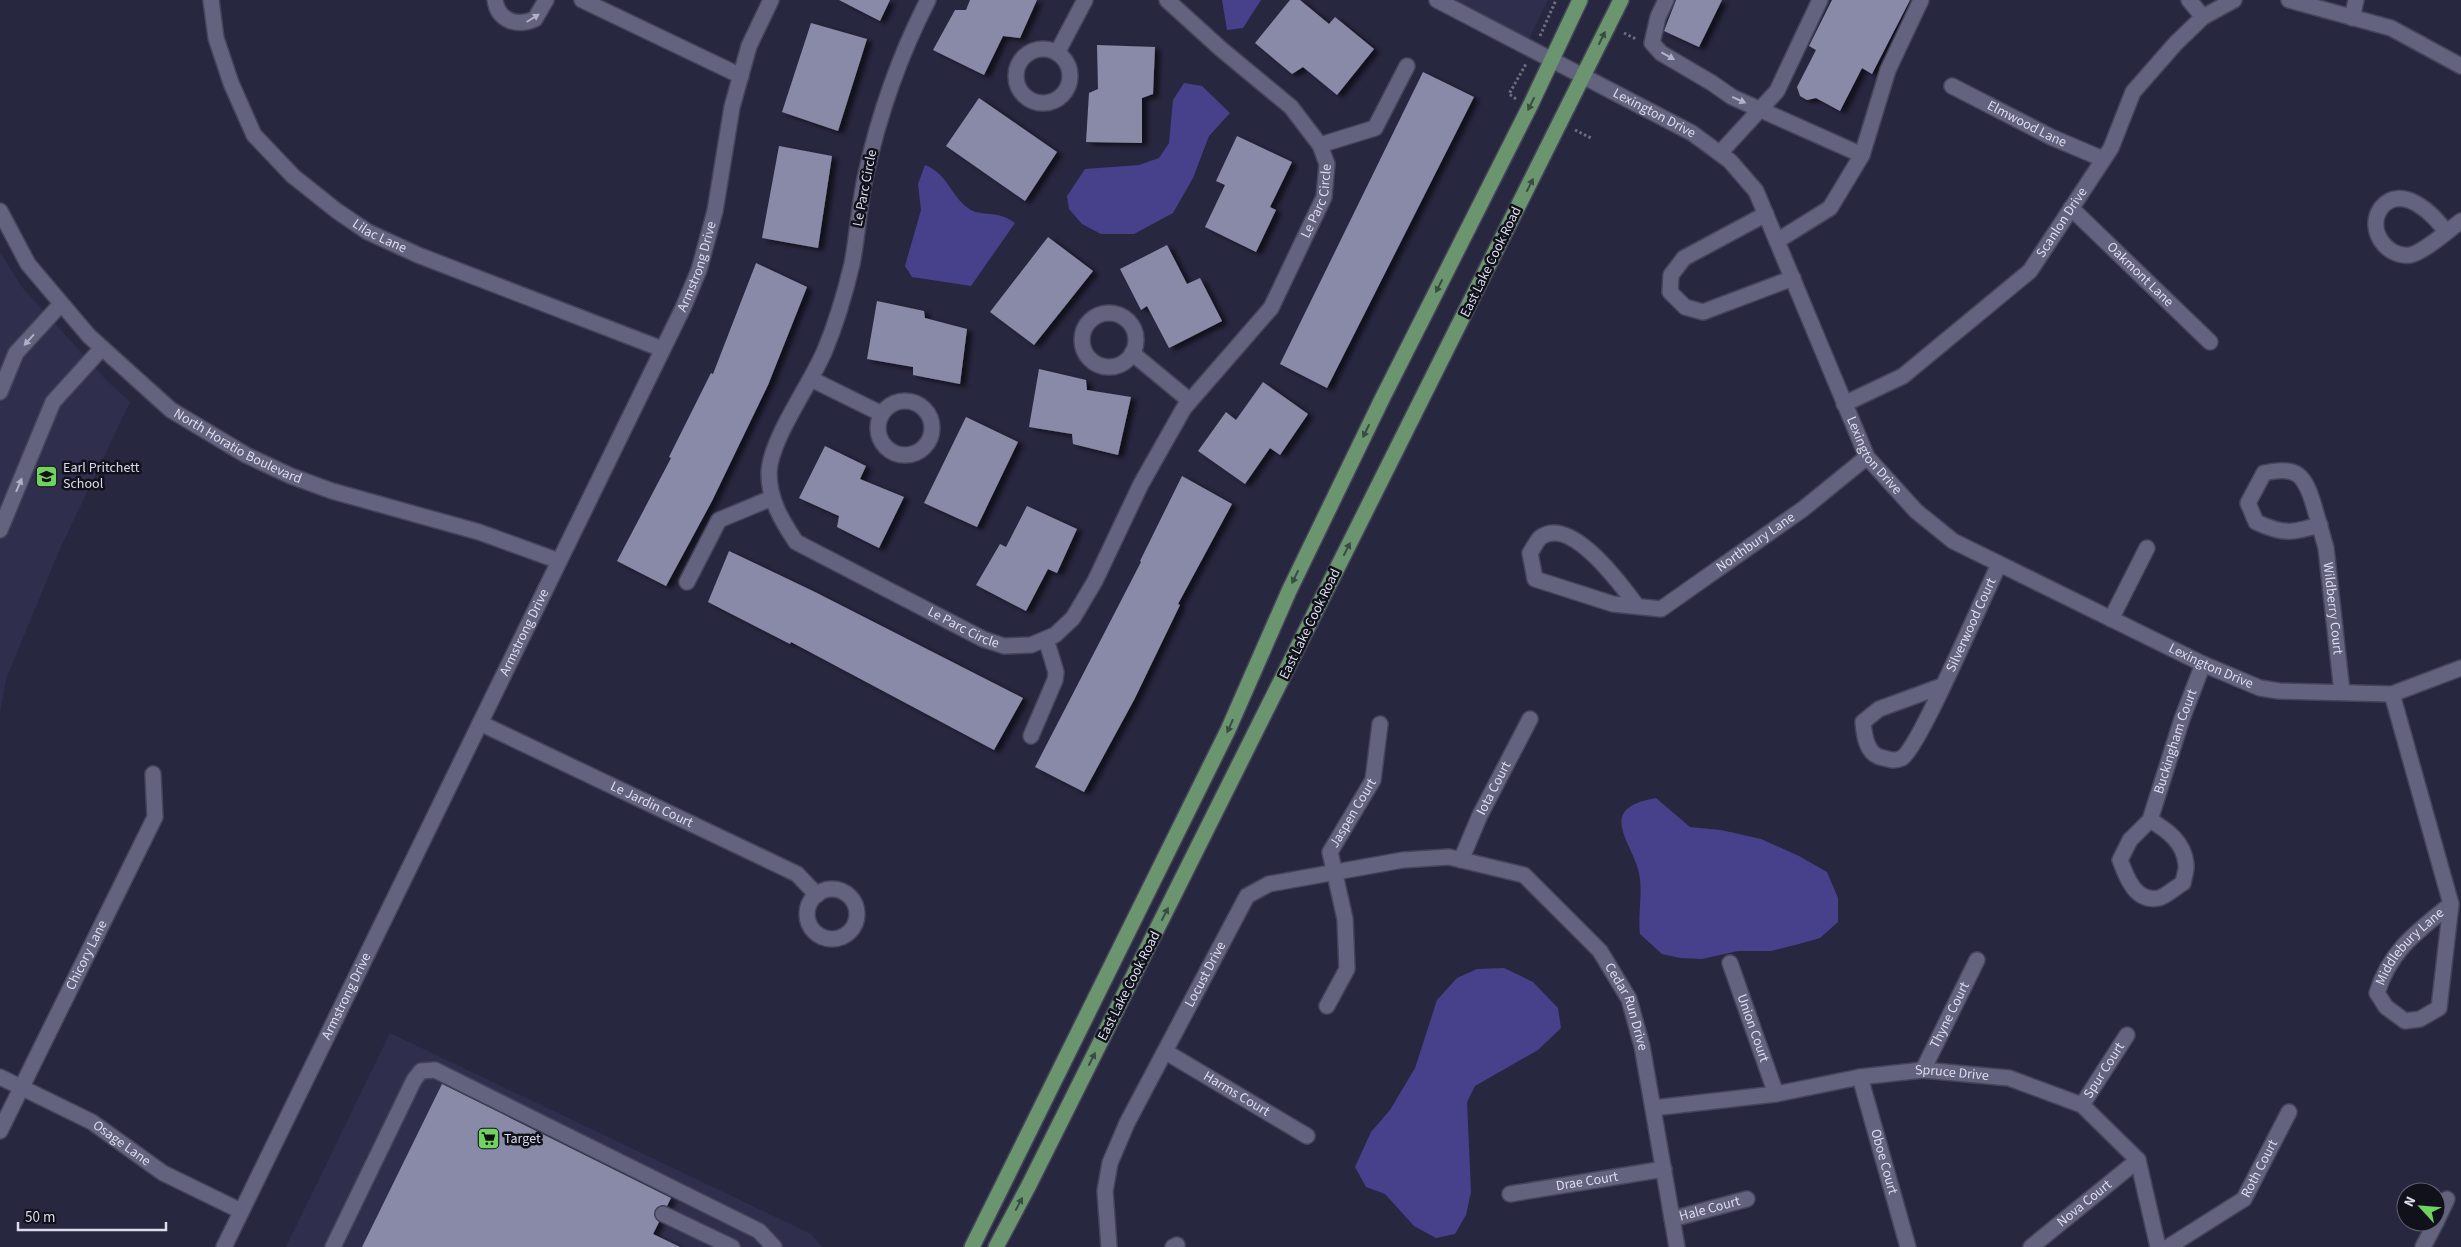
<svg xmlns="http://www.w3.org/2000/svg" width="2461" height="1247" viewBox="0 0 2461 1247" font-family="'Source Sans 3',sans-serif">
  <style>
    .built { fill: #2f2e4d }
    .water { fill: #47408a }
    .building { fill: #898aa8; filter: url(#shadow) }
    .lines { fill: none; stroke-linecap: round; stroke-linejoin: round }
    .minor-casing { stroke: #464459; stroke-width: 18 }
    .major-casing { stroke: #464459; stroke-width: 18 }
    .path { stroke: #6d6d82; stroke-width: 3; stroke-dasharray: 2.5 2.5; stroke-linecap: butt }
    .minor { stroke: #63637f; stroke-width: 15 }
    .major { stroke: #6b956f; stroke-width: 15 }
    .oneway { fill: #b1b2c6 }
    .oneway2 { fill: #394c41 }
    .labels { text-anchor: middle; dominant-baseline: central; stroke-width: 5; stroke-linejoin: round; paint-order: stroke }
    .street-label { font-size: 14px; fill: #dbdcec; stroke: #11111c }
    .poi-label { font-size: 14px; fill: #dbdcec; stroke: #11111c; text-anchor: start }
  </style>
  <defs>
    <filter id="shadow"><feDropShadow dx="5.5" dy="3" stdDeviation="2.5" flood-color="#0009"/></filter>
  </defs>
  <rect width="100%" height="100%" fill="#282740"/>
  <path class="built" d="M 1450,0 L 1548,0 L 1529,39 Z
    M 0,252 L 21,286 L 107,381 L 130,402 L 59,551 L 6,679 L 0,714 Z
    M 390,1033 L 811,1234 L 822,1247 L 286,1247 Z"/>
  <path class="water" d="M 1222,0 L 1261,0 L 1243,28 L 1227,30 Z
    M 1184,83 L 1202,86 L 1230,113 L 1209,136 L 1193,178 L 1173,213 L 1134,234 L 1101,234 L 1082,224 L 1069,209 L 1067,196 L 1085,169 L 1139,165 L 1159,158 L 1169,143 L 1173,100 Z
    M 925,165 C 948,174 950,195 968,208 C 981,218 997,209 1015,223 L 971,286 L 912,277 L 905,266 L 921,210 L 918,184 Z
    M 1656,798 L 1690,827 L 1721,830 L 1761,839 L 1799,856 L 1827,872 L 1838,898 L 1838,922 L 1820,938 L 1799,944 L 1771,951 L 1738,951 L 1702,959 L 1680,958 L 1662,954 L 1640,934 C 1638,915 1642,897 1640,879 C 1637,845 1591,809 1656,798 Z
    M 1504,968 L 1533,982 L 1558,1008 L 1561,1028 L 1538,1050 L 1475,1086 L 1467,1102 L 1471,1192 L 1466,1215 L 1455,1234 L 1436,1238 L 1414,1226 L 1385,1194 L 1366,1187 L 1355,1167 L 1371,1132 L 1390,1110 L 1415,1068 L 1437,1000 L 1457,978 L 1477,969 Z"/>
  <path class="building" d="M 839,0 L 890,0 L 880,21 Z
    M 970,0 L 1037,0 L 1020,38 L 1003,36 L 984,75 L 933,50 L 955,10 L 966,10 Z
    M 1290,0 L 1300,0 L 1329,24 L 1335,17 L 1374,49 L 1337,95 L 1303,67 L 1292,74 L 1255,43 Z
    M 1676,0 L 1722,0 L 1699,47 L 1664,31 Z
    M 1832,0 L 1910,0 L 1872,74 L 1862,68 L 1840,111 L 1816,98 L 1807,100 L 1800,96 L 1797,87 L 1816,50 L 1809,46 Z
    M 811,23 L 867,39 L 838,131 L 782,112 Z
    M 1097,45 L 1155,47 L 1153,94 L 1142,98 L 1142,143 L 1086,142 L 1089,93 L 1098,89 Z
    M 1423,72 L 1474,97 L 1327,388 L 1280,364 Z
    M 979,98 L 1057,152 L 1025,201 L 946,146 Z
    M 1237,136 L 1292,162 L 1270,207 L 1276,210 L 1256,252 L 1205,227 L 1225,185 L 1216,181 Z
    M 779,146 L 832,156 L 818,248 L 762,238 Z
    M 1048,237 L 1093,271 L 1034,345 L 990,312 Z
    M 1167,245 L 1187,284 L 1200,278 L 1222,321 L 1169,348 L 1147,306 L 1141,310 L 1120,269 Z
    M 756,263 L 807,287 L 768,385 L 712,501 L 666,586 L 617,561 L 671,458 L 669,457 L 711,373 L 713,374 Z
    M 877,301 L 924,311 L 925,318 L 967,329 L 960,384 L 913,375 L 913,367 L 867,359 Z
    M 1039,369 L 1086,380 L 1087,390 L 1131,397 L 1118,455 L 1073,444 L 1072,434 L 1029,427 Z
    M 1263,382 L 1308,414 L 1280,455 L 1270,448 L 1245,484 L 1198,451 L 1226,412 L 1236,420 Z
    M 966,417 L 1018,442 L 977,527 L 924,503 Z
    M 825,446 L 866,466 L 860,479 L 904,497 L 879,548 L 837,527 L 839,516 L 799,498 Z
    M 1182,476 L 1232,504 L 1178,604 L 1180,605 L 1134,700 L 1084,792 L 1035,767 L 1141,562 L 1140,561 Z
    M 1027,506 L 1077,529 L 1057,573 L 1048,569 L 1026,611 L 976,585 L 1000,544 L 1006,547 Z
    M 729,551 L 815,592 L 1023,698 L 994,750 L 791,642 L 790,644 L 708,602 Z
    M 442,1084 L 671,1198 L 667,1206 L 662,1205 L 655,1210 L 654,1215 L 659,1222 L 653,1234 L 680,1247 L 362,1247 Z"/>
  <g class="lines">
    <defs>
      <g id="minor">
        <path id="s1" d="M 211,0 L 216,38 L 231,83 L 254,135 L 293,176 L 337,211 L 368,232 L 418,255 L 662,349"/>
        <path d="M 495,0 C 498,21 517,27 535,19 L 546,0"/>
        <path d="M 582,0 L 741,76"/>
        <path id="s2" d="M 928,0 C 900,55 879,114 866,174 C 859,203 858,234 852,264 C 846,289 835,326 825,350 C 811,384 770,439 769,473 C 769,500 782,521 796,542 L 983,639 L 1004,646 L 1031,645 L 1055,635 L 1073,618 L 1095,581 L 1141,484 L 1184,408 L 1271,308 L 1324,197 L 1327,164 L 1320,145 L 1291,107 L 1221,49 L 1167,0"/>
        <path id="s3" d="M 1437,0 L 1692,133 L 1730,161 L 1756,191 L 1867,457 L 1916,511 L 1953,541 L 2203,664 L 2260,688 L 2279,691 L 2392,694 L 2461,668"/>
        <path d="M 1666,0 L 1658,17 L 1652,43 L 1661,53 L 1712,83 L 1732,97 L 1862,155"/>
        <path d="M 2189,0 L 2203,17"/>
        <path d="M 2289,0 L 2391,28 L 2461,66"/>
        <path d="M 2352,18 L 2356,0"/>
        <circle cx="1043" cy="76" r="27"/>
        <path d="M 1057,53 L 1085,0"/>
        <path id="s4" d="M 1952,86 L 2051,137 L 2103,159"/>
        <path d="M 1320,145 L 1375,128 L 1407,66"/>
        <path d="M 1720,153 L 1777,91 L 1820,0"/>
        <path id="s5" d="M 2071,208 L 2210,342"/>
        <path id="s6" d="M 0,211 L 28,264 L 89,336 L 171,410 L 246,455 L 291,476 L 332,491 L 479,532 L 559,561"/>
        <path d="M 1766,214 L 1684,258 L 1671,275 L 1670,292 L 1685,307 L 1703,312 L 1793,278"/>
        <path d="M 2446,232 C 2435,215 2401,182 2381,208 C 2366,229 2386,258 2410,255 C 2423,253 2450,229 2461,221"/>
        <path d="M 1777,241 L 1830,208 L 1862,155 L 1888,70 L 1921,0"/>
        <circle cx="1109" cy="340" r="27"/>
        <path d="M 1132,353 L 1190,401"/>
        <path d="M 811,379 L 882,414"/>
        <path d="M 0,392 L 16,353 L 61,304"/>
        <circle cx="905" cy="428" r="27"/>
        <path id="s7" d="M 1844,404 L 1903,376 L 2030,271 L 2111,148 L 2133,92 L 2176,43 L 2203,17 L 2234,0"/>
        <path id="s8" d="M 2320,525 C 2291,533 2284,535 2256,522 L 2248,503 L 2264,473 C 2298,465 2305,476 2314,506 C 2318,520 2322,534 2326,548 L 2342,692"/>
        <path d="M 0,530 L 53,402 L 102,348"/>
        <path d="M 687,582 L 719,520 L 772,498"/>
        <path id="s9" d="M 1637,606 C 1622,586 1572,516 1541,537 C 1537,540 1533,549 1530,553 L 1535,579 L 1613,604 L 1661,609 L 1803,509 L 1867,457"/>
        <path d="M 2111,619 L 2147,548"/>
        <path id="s10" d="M 1942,686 L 1879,709 L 1863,722 C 1864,734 1866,753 1880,757 C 1888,759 1894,762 1902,758 C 1919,747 1977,611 1990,584 L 1999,564"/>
        <path id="s11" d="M 2392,694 L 2451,904 L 2439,1008 L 2420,1019 L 2405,1021 L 2386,1007 L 2377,993 C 2390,950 2418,931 2451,904"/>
        <path id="s12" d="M 480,723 L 797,874 L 817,895"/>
        <path d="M 1031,736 L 1055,680 L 1056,672 L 1046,639"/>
        <path id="s13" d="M 2150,820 C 2167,830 2184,842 2186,864 C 2187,869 2184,877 2183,883 C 2176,887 2166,896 2159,898 C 2135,903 2126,876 2120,860 L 2130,840 L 2150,820 L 2182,719 L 2203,664"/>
        <path id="s14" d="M 1461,860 L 1480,815 L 1530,719"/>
        <circle cx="832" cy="914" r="25"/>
        <path id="s15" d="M 1730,963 L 1776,1094"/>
        <path id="s16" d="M 1327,1006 L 1347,969 L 1345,919 L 1330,852 L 1373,780 L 1380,724"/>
        <path id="s17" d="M 1166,1052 L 1307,1136"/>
        <path id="s18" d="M 1923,1070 L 1977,960"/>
        <path id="s19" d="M 0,1077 L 92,1122 L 163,1173 L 241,1211"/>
        <path id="s20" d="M 1860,1077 L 1908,1247"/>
        <path id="s21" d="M 2082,1105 L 2127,1035"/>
        <path id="s22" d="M 1653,1108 L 1776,1094 L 1860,1077 L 1923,1070 L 2009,1078 L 2082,1105 L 2138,1160 L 2158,1247"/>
        <path id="s23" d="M 0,1131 L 155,817 L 153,774"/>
        <path id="s24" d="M 1510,1194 L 1664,1169"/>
        <path d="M 663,1214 L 732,1247"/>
        <path id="s25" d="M 1672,1219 L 1747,1199"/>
        <path d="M 2436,1222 L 2447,1199"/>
        <path id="s26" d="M 224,1247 L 683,308 L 699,270 L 715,211 L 732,107 L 749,46 L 771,0"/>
        <path d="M 333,1247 L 414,1080 L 421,1071 L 435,1070 L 759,1231 L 774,1247"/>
        <path id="s27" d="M 1109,1247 L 1105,1191 L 1110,1163 L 1127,1123 L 1247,896 L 1269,884 L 1403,860 L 1449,857 L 1524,875 L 1600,951 L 1629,999 L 1642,1046 L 1677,1247"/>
        <path d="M 1173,1247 L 1177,1245"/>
        <path id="s28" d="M 2031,1247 L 2138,1160"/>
        <path id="s29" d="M 2168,1247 L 2244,1199 L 2289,1112"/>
        <path d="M 2423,1247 L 2436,1222"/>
      </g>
      <path id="major" d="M 972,1247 L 1228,730 L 1289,591 L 1382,399 L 1530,106 L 1580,0
        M 996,1247 L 1029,1185 L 1621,0"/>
    </defs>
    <use href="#minor" class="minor-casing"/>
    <use href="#major" class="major-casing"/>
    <path class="path" d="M 1624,33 L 1636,39
      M 1540,36 L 1556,0
      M 1516,99 L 1509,94 L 1526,64
      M 1575,130 L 1591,138"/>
    <use href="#minor" class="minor"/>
    <use href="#major" class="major"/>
  </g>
  <defs><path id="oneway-solid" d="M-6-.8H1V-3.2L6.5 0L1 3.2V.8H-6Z" transform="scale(1.25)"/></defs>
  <g class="oneway">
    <use href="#oneway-solid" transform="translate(533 18) rotate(-32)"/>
    <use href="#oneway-solid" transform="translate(1668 56) rotate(29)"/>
    <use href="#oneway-solid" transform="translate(1739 100) rotate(24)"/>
    <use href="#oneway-solid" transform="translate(29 340) rotate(132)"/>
    <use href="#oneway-solid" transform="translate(19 485) rotate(-67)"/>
  </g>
  <g class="oneway2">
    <use href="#oneway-solid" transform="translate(1602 38) rotate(-64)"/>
    <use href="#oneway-solid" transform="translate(1531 104) rotate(116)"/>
    <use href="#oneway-solid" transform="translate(1530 185) rotate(-63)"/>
    <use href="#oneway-solid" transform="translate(1439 286) rotate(117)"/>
    <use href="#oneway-solid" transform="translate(1366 431) rotate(116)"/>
    <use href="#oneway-solid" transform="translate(1347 549) rotate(-63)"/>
    <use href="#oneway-solid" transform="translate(1295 577) rotate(116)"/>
    <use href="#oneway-solid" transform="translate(1230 726) rotate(114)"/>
    <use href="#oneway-solid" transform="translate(1165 914) rotate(-63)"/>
    <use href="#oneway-solid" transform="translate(1092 1059) rotate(-63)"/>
    <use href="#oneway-solid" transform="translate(1019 1204) rotate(-62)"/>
  </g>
  <defs>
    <symbol id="school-square" viewBox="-11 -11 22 22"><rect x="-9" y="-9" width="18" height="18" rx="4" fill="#70d35f" stroke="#11111c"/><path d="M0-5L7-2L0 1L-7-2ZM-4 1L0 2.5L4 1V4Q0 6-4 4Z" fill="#111"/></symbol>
    <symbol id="supermarket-square" viewBox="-11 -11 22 22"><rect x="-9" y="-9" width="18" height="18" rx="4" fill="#70d35f" stroke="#11111c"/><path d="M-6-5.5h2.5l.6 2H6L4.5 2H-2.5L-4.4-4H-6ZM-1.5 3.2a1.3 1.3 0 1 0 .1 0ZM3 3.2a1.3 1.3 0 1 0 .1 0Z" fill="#111"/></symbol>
  </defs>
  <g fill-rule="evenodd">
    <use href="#school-square" x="34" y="464" width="25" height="25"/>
    <use href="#supermarket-square" x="476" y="1126" width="25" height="25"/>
  </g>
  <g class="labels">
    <g class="street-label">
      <text stroke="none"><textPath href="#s3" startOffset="245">Lexington Drive</textPath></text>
      <text stroke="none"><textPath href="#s4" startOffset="84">Elmwood Lane</textPath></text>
      <text transform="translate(865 188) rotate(-79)">Le Parc Circle</text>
      <text stroke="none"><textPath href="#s2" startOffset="1376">Le Parc Circle</textPath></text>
      <text stroke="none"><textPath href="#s7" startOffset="288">Scanlon Drive</textPath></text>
      <text stroke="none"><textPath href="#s1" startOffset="305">Lilac Lane</textPath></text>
      <text transform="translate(1491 262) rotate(-64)">East Lake Cook Road</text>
      <text stroke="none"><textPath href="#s26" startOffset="1089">Armstrong Drive</textPath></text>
      <text stroke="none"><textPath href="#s5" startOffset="96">Oakmont Lane</textPath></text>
      <text stroke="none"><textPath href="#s6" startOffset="341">North Horatio Boulevard</textPath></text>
      <text stroke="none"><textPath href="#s3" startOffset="665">Lexington Drive</textPath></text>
      <text stroke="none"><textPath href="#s9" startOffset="419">Northbury Lane</textPath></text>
      <text stroke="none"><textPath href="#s8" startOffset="296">Wildberry Court</textPath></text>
      <text transform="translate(1310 624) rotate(-64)">East Lake Cook Road</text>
      <text stroke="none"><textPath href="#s10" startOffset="302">Silverwood Court</textPath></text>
      <text stroke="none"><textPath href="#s2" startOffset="766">Le Parc Circle</textPath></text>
      <text stroke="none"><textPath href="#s26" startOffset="684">Armstrong Drive</textPath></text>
      <text stroke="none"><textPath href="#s3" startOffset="1070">Lexington Drive</textPath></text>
      <text stroke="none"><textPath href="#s13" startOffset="300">Buckingham Court</textPath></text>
      <text stroke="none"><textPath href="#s14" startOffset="79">Iota Court</textPath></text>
      <text stroke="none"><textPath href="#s12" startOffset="190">Le Jardin Court</textPath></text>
      <text stroke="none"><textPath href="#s16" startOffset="206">Jaspen Court</textPath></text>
      <text stroke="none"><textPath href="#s11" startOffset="458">Middlebury Lane</textPath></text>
      <text stroke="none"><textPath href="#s23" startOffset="196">Chicory Lane</textPath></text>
      <text stroke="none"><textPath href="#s27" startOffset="296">Locust Drive</textPath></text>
      <text transform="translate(1129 986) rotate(-63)">East Lake Cook Road</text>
      <text stroke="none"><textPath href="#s26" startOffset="279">Armstrong Drive</textPath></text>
      <text stroke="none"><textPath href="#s27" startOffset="839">Cedar Run Drive</textPath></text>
      <text stroke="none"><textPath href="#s18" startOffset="61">Thyne Court</textPath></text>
      <text stroke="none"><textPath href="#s15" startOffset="69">Union Court</textPath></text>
      <text stroke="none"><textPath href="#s21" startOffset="41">Spur Court</textPath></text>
      <text stroke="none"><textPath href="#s22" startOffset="302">Spruce Drive</textPath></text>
      <text stroke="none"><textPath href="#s17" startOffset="82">Harms Court</textPath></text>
      <text stroke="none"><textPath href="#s19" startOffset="139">Osage Lane</textPath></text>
      <text stroke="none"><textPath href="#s20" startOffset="88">Oboe Court</textPath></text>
      <text stroke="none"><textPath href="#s29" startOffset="124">Roth Court</textPath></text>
      <text stroke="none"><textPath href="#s24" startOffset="78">Drae Court</textPath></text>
      <text stroke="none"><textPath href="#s28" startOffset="69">Nova Court</textPath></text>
      <text stroke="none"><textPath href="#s25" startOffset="39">Hale Court</textPath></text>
    </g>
    <g class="poi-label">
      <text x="63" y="468">Earl Pritchett<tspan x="63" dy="16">School</tspan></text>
      <text x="504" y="1139">Target</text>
    </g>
  </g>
  <g transform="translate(2421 1207) rotate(296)"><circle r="24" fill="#11111c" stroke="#62626f"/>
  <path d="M0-4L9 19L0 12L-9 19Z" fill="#70d35f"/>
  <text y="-8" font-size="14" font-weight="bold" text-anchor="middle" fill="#dbdcec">N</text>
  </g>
  <path d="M18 1222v8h148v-8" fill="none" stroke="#dbdcec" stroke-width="2.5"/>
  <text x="25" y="1222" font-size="15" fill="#dbdcec" stroke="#11111c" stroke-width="4" paint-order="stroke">50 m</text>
</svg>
